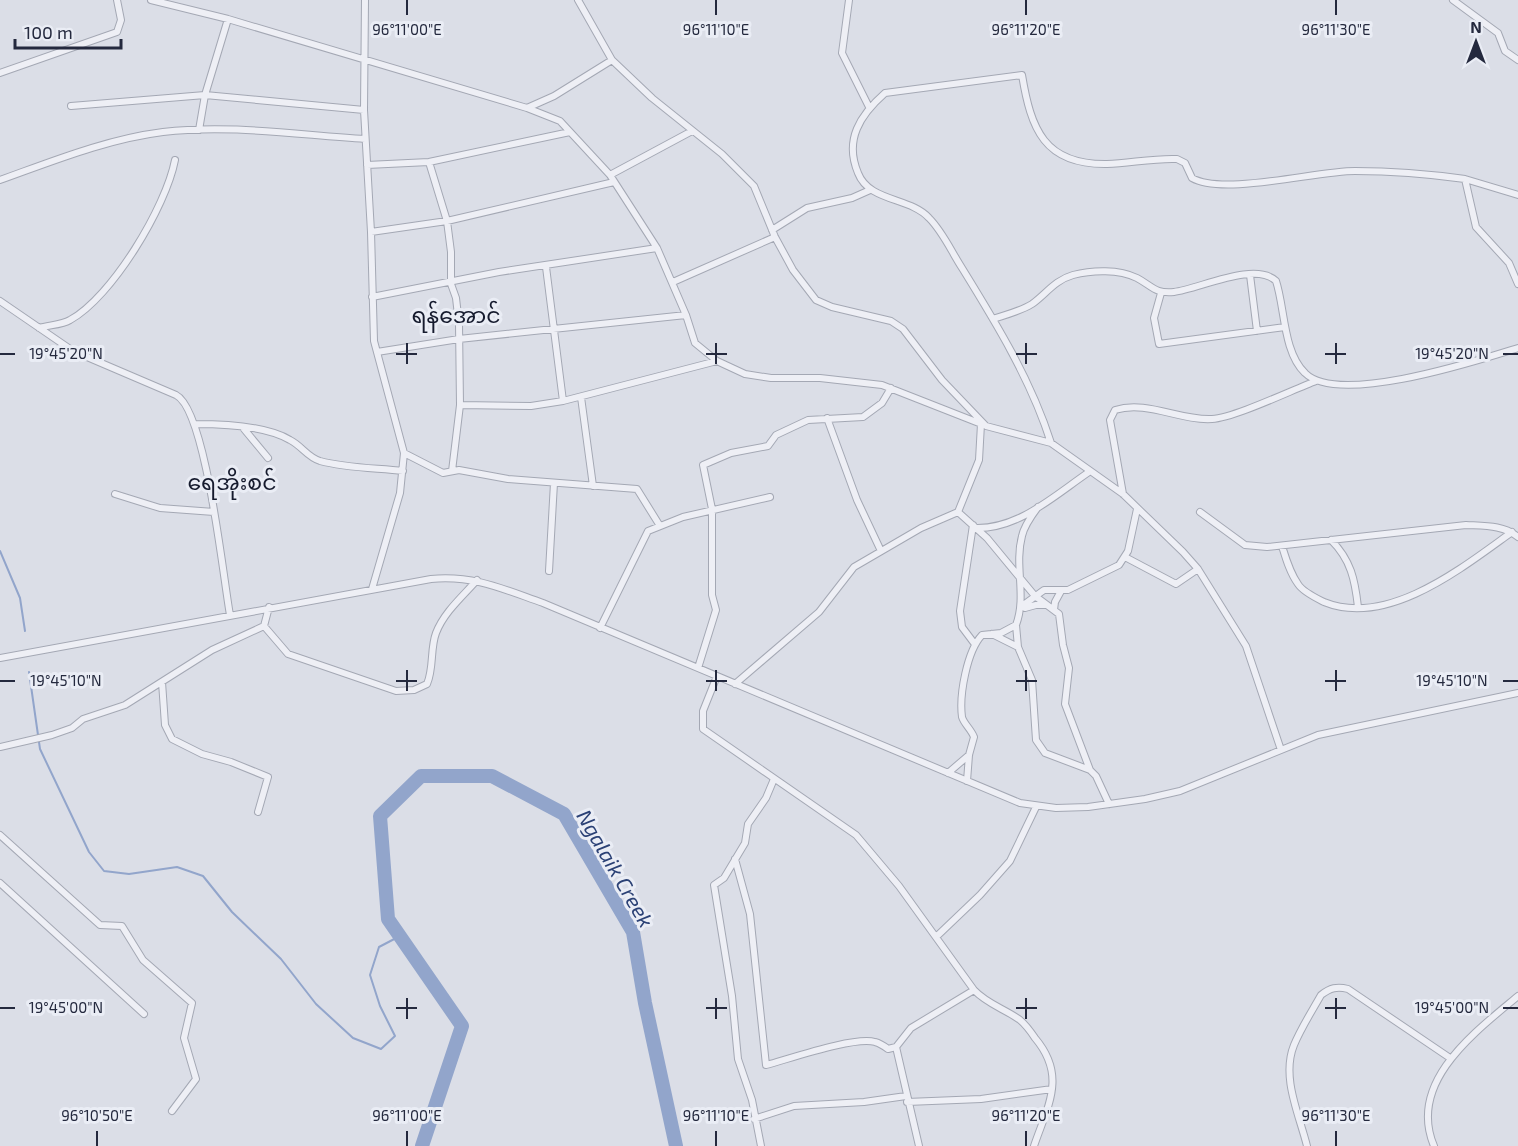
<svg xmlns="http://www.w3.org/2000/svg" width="1518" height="1146" viewBox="0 0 1518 1146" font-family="'Exo 2','Noto Sans Myanmar',sans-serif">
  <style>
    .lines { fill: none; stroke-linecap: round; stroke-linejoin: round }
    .stream { stroke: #92a5cb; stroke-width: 2 }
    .river { stroke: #92a5cb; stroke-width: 14 }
    .street-casing { stroke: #a4a8b4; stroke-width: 8 }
    .street { stroke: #eeeff5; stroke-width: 6 }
    .ticks { fill: none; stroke: #24293e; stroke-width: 2 }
    .labels { text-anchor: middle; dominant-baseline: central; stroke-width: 6; stroke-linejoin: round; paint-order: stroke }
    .water-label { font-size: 21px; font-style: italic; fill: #2b4175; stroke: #eaedf5 }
    .quarter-label { font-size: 22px; fill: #161b2e; stroke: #eaedf5 }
    .ticks-label { font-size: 15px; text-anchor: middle; fill: #24293e; stroke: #eaedf5; stroke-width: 6; stroke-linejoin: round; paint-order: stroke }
  </style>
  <rect width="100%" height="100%" fill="#dbdee7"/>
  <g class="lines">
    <path class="stream" d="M 0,551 L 20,598 L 25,631
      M 29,672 L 40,749 L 89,852 L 104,871 L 129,874 L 177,867 L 203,876 L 232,912 L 281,959 L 316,1004 L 353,1038 L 381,1049 L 395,1036 L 380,1006 L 370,975 L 379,947 L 400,936"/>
    <path class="river" d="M 422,1146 L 462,1026 L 388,919 L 380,816 L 421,776 L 492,776 L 564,814 L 633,932 L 645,1003 L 676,1146"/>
    <defs>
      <path id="street" d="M 151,0 L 228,19 L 527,108 L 554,96 L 612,60 L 652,98 L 722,154 L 754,186 L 775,237 L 793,270 L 816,300 L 832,307 L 891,321 L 903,329 L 942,380 L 986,426 L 1051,443 L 1123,494 L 1183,552 L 1198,569 L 1246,646 L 1281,750
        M 578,0 L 612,60
        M 849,0 L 842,53 L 869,107
        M 1453,0 L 1498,33 L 1505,51 L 1518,60
        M 0,73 L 117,32 L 121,20 L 117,0
        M 71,106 L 205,95 L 364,110 L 365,0
        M 527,108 L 560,121 L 610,175 L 657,248 L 686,315 L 695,343 L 717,361 L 745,374 L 771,378 L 820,378 L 882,385 L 984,425
        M 364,110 L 371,232 L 374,341 L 404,453 L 400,493 L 372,589
        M 199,130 L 205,95 L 228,19
        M 429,162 L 447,221 L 451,252 L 451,284 L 456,298 L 459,324 L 460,405 L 452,471
        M 367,165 L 429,162 L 570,132
        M 610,175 L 692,131
        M 1465,179 L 1518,195
        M 0,180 C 53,161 107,139 163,132 C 229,124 299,135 365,139
        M 772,230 L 807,208 L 852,198 L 870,190
        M 371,232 L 447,221 L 614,182
        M 546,267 L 563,401
        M 1250,275 L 1257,331
        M 673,282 L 775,237
        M 1161,293 L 1154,318 L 1159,344 L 1285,327
        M 372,297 L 499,272 L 657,248
        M 0,301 L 73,351 L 176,395 C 206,410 223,577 230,615
        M 993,319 C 1005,315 1021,311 1032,304 C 1046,294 1055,280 1073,275 C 1092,270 1119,269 1137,278 C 1152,286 1155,294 1174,292 C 1199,289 1255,261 1276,281 C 1285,308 1283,352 1305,373 C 1338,406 1476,361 1518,348
        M 39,328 C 48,325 62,325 70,320 C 112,297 166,207 175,160
        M 377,352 L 459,339 L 686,315
        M 581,397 L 593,486
        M 460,405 L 531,406 L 563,401 L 717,361
        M 827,418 L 857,500 L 881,551
        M 195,424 C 222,424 267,426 290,440 C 302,446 307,457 320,461 C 346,468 376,468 403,471
        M 244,429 L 268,458
        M 1051,443 C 1031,380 996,323 962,268 C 951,251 943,232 929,218 C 910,197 869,202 858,173 C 844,140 860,115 885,93 L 1022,75 C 1031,129 1044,165 1107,164 C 1131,163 1154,158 1177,159 L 1185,163 L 1192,178 C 1223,196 1316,171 1355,171 C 1392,171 1429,174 1465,179 L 1476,227 L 1509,263 L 1518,284
        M 404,453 L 443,473 L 459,470 L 508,479 L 637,489 L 660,526
        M 115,494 L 160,508 L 214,512
        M 1123,494 L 1110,420 L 1115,410 C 1147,400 1180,421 1212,419 C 1234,418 1292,390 1316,381
        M 958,512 L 987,538 L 1035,596 L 1059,614 L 1063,645 L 1069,668 L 1065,704 L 1090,770
        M 1200,512 L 1245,545 L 1267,547 L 1466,525 C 1484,526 1504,525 1518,537
        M 973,525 L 960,611 L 962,627 L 974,643
        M 976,528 C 1019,529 1055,495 1089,472
        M 1331,540 C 1351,560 1355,580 1358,607
        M 1282,546 C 1286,559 1290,573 1298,584 C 1303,592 1316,598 1324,602 C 1388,628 1463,567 1512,532
        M 1125,557 L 1176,584 L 1198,569
        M 549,571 L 554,483
        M 1022,606 L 1044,590 L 1068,590 L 1119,565 L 1128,551 L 1137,509
        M 1025,608 L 1036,605 L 1047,605
        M 1054,610 L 1055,602 L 1061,591
        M 1016,625 L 1018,647 L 1032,680 L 1036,740 L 1045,753 L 1090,770 L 1096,776 L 1109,804
        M 264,626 L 288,654 L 396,691 L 414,690 L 427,684 C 434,668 430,649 436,633 C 444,612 463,596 477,580
        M 600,628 L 648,531 L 683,517 L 770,497
        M 992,634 L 1018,647
        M 0,658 L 431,579 C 474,575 503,589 543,603 L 1020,803 L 1056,808 L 1088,807 L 1145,799 L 1180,791 L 1318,735 L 1518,693
        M 698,668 L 716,610 L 712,595 L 712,509 L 703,465 L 731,453 L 768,446 L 776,435 L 808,420 L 863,417 L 882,403 L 891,388
        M 717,676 L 703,711 L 703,729 L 856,835 L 899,886 L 974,990 C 987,1004 1005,1009 1020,1020 C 1026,1025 1031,1032 1035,1038 C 1067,1076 1048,1105 1034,1146
        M 162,682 L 165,725 L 172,739 L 202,754 L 231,762 L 268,777 L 258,812
        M 735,684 L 819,612 L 854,567 L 921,528 L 958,512 L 979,460 L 981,424
        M 0,747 L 52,735 L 72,728 L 83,719 L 125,705 L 212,650 L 264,626 L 269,607
        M 948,773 L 969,755
        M 967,781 L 969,755 L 974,737 C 971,729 964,724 962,717 C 959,695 967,651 982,635 L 1001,633 L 1016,625 C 1027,596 1014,566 1022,536 C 1024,526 1032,515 1038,507
        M 0,835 L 100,925 L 122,926 L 143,960 L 192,1003 L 184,1038 L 196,1079 L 172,1111
        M 735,859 L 750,914 L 766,1065 C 789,1059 855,1036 875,1042 C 879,1043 884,1046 888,1049 L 896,1047
        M 0,883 L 144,1014
        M 936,937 L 980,895 L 1010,861 L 1036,807
        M 907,1102 L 981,1099 L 1052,1089
        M 754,1119 L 794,1106 L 864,1102 L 906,1096
        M 761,1146 L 752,1100 L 738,1059 L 732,996 L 714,885 L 724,878 L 745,843 L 748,824 L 766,798 L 774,779
        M 919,1146 L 896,1047 L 911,1028 L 974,990
        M 1307,1146 C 1299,1114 1281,1077 1294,1045 C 1301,1028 1312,1011 1321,995 C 1330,988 1337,986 1348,989 L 1450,1058
        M 1434,1146 C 1407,1082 1475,1032 1518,996"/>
    </defs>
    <use href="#street" class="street-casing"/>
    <use href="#street" class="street"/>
  </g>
  <path class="ticks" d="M 407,0 L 407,15M 716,0 L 716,15M 1026,0 L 1026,15M 1336,0 L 1336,15M 407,343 L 407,364M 716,343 L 716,364M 1026,343 L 1026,364M 1336,343 L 1336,364M 0,354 L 15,354M 396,354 L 417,354M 706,354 L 727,354M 1016,354 L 1037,354M 1325,354 L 1346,354M 1503,354 L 1518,354M 407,670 L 407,691M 716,670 L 716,691M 1026,670 L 1026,691M 1336,670 L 1336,691M 0,681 L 15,681M 396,681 L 417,681M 706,681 L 727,681M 1016,681 L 1037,681M 1325,681 L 1346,681M 1503,681 L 1518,681M 407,998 L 407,1019M 716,998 L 716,1019M 1026,998 L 1026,1019M 1336,998 L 1336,1019M 0,1008 L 15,1008M 396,1008 L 417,1008M 706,1008 L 727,1008M 1016,1008 L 1037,1008M 1325,1008 L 1346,1008M 1503,1008 L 1518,1008M 97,1131 L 97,1146M 407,1131 L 407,1146M 716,1131 L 716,1146M 1026,1131 L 1026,1146M 1336,1131 L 1336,1146"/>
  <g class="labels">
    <g class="water-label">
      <text transform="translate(616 868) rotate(60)">Ngalaik Creek</text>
    </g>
    <g class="quarter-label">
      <text x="456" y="314">ရန်အောင်</text>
      <text x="232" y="481">ရေအိုးစင်</text>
    </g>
  </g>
  <g class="ticks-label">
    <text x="407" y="35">96°11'00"E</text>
    <text x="716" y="35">96°11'10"E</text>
    <text x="1026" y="35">96°11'20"E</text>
    <text x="1336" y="35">96°11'30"E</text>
    <text x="66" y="359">19°45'20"N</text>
    <text x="1452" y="359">19°45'20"N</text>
    <text x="66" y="686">19°45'10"N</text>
    <text x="1452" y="686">19°45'10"N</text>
    <text x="66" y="1013">19°45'00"N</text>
    <text x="1452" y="1013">19°45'00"N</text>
    <text x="97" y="1121">96°10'50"E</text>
    <text x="407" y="1121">96°11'00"E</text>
    <text x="716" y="1121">96°11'10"E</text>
    <text x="1026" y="1121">96°11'20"E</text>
    <text x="1336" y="1121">96°11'30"E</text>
  </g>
  <g transform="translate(1476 42)" stroke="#eaedf5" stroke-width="4.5" paint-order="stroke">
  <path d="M0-4.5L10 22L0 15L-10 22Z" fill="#24293e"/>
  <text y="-9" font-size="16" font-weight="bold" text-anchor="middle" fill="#24293e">N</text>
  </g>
  <path d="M15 39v9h106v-9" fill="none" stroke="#24293e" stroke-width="3"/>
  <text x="24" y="39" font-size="18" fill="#24293e" stroke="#eaedf5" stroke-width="4.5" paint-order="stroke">100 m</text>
</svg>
